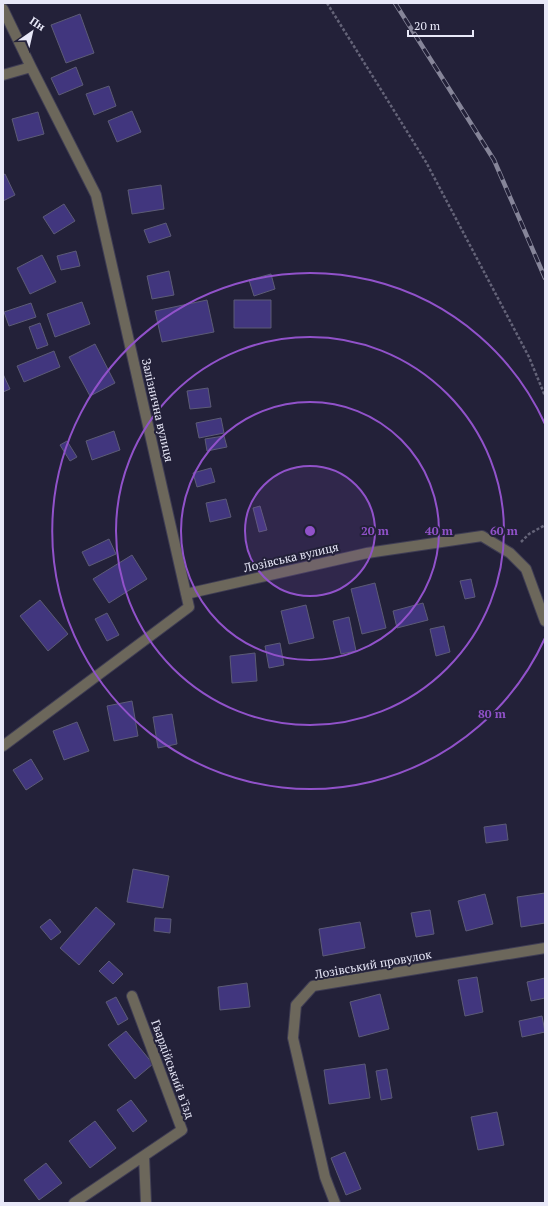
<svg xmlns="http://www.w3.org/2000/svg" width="548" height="1206" viewBox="0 0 548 1206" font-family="'PT Serif',serif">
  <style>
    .building { fill: #41367e; stroke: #5c5b76 }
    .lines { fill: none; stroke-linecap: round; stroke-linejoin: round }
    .minor-casing { stroke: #3f3d54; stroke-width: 12 }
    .path { stroke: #646378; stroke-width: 2.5; stroke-dasharray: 3 2; stroke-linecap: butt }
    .minor { stroke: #6c675b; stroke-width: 10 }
    .rail-casing { stroke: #868599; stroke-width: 4.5 }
    .rail { stroke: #232139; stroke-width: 3; stroke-dasharray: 9; stroke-linecap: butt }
    .ring { fill: none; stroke: #9152ca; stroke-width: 2 }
    .labels { text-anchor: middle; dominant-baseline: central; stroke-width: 4; stroke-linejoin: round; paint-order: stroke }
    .street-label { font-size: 12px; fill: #e8e8f8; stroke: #232139 }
    .centre { fill: #9152ca; stroke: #232139; stroke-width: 2 }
    .ring-label { font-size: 12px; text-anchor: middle; font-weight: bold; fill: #9152ca; stroke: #232139; stroke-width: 4; stroke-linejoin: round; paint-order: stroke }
  </style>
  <rect width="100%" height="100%" fill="#232139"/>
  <path class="building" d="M 80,14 L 94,53 L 66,63 L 51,25 Z
    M 76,67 L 83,85 L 59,95 L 51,78 Z
    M 109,86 L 116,106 L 94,115 L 86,94 Z
    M 132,111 L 141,132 L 117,142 L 108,121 Z
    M 38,112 L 44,134 L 18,141 L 12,119 Z
    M 5,174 L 15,195 L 3,201 L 3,175 Z
    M 161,185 L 164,209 L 132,214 L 128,190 Z
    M 64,204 L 75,221 L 54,234 L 43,217 Z
    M 166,223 L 171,236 L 149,243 L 144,230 Z
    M 76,251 L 80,266 L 61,270 L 57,256 Z
    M 42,255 L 56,282 L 30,294 L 17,268 Z
    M 169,271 L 174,295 L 152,299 L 147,276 Z
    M 271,274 L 275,289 L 254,296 L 249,280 Z
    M 207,300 L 214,332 L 162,342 L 155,311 Z
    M 234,300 L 271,300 L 271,328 L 234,328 Z
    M 82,302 L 90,324 L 55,337 L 47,314 Z
    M 31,303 L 36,317 L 9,326 L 4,312 Z
    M 40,323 L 48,345 L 37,349 L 29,327 Z
    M 95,344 L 115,383 L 90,396 L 69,357 Z
    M 54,351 L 60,367 L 24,382 L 17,366 Z
    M 3,374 L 10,389 L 3,392 Z
    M 208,388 L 211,407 L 190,409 L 187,391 Z
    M 221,418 L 224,433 L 199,438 L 196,423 Z
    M 114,431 L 120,450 L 92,460 L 86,441 Z
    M 224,436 L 227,447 L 207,451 L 205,439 Z
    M 67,441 L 77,457 L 70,461 L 60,445 Z
    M 211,468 L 215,482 L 197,487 L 193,473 Z
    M 226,499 L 231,517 L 210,522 L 206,503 Z
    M 260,506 L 267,530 L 259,532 L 253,508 Z
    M 109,539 L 116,554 L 89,566 L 82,552 Z
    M 132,555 L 147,579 L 109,603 L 93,579 Z
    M 471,579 L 475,597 L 465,599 L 460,581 Z
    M 375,583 L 386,628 L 362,634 L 351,589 Z
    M 40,600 L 68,634 L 48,651 L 20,616 Z
    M 423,603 L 428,620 L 397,628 L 393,611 Z
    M 306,605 L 314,638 L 289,644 L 281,611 Z
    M 107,613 L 119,635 L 107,641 L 95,619 Z
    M 349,617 L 356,651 L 341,654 L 333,621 Z
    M 444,626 L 450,652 L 436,656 L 430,629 Z
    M 280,643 L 284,665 L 269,668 L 265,646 Z
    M 255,653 L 257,681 L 232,683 L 230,656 Z
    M 132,701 L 138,736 L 114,741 L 107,706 Z
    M 172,714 L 177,744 L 158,748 L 153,717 Z
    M 77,722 L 89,751 L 64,760 L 53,731 Z
    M 31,759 L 43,779 L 26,790 L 13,770 Z
    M 506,824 L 508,840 L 486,843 L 484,827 Z
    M 133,869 L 169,876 L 163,908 L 127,902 Z
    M 545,893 L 545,923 L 521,927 L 517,897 Z
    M 485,894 L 493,924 L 466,931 L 458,901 Z
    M 96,907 L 115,924 L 79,965 L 60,948 Z
    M 430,910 L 434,934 L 416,937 L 411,913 Z
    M 155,918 L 171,919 L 170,933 L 154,931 Z
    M 50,919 L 61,932 L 51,940 L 40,927 Z
    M 360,922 L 365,948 L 323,956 L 319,929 Z
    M 109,961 L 123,974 L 113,984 L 99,971 Z
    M 477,977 L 483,1012 L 465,1016 L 458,980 Z
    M 545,978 L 545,998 L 531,1001 L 527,982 Z
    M 247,983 L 250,1007 L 220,1010 L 218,987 Z
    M 380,994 L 389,1029 L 359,1037 L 350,1002 Z
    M 116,997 L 128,1019 L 118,1025 L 106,1002 Z
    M 542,1016 L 545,1032 L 522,1037 L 519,1021 Z
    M 126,1031 L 153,1064 L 135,1079 L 108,1045 Z
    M 365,1064 L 370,1098 L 329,1104 L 324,1070 Z
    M 387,1069 L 392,1098 L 381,1100 L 376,1071 Z
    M 131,1100 L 147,1121 L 133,1132 L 117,1110 Z
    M 497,1112 L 504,1145 L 478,1150 L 471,1117 Z
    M 95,1121 L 116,1148 L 90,1168 L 69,1141 Z
    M 345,1152 L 361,1189 L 346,1195 L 331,1158 Z
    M 46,1163 L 62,1183 L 39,1200 L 24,1180 Z"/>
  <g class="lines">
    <defs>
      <path id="minor" d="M 3,9 L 31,67 L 96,195 L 189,607 L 3,746
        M 3,75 L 31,67
        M 186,594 L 367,553 L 482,536 L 510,553 L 526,569 L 545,621
        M 144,1156 L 146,1203
        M 74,1203 L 182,1130 L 132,996
        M 335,1203 L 325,1177 L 293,1038 L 296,1005 L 313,986 L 545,948"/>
    </defs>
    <use href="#minor" class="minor-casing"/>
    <path class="path" d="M 327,3 L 426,162 L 529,357 L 545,396
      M 521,542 L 529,534 L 545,525"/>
    <use href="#minor" class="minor"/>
    <defs>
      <path id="rail" d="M 395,3 L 494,160 L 545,278"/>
    </defs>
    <use href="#rail" class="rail-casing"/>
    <use href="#rail" class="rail"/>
  </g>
  <circle cx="310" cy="531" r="65" fill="#9152ca" fill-opacity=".12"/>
  <g class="ring">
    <circle cx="310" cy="531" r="65"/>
    <circle cx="310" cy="531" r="129"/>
    <circle cx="310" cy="531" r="194"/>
    <path d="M545 638A258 258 0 1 1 545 424"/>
  </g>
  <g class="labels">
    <g class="street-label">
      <text transform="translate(158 410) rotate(77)">Залізнична вулиця</text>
      <text transform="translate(291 557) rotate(-13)">Лозівська вулиця</text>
      <text transform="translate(373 964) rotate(-10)">Лозівський провулок</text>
      <text transform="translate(173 1069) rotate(70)">Гвардійський в'їзд</text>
    </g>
  </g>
  <circle cx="310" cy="531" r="6" class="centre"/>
  <g class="ring-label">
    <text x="375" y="535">20 m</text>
    <text x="439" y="535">40 m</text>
    <text x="504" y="535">60 m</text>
    <text x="492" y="718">80 m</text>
  </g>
  <rect width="548" height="1206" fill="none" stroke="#e8e8f8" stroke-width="8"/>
  <g transform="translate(32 32) rotate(34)" stroke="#232139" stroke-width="3" paint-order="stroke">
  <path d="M0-3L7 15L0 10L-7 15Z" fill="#e8e8f8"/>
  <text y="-6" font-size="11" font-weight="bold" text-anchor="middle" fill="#e8e8f8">Пн</text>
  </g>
  <path d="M408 30v6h65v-6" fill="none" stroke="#e8e8f8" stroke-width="2"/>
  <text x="414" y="30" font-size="12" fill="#e8e8f8" stroke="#232139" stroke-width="3" paint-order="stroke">20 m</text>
</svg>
